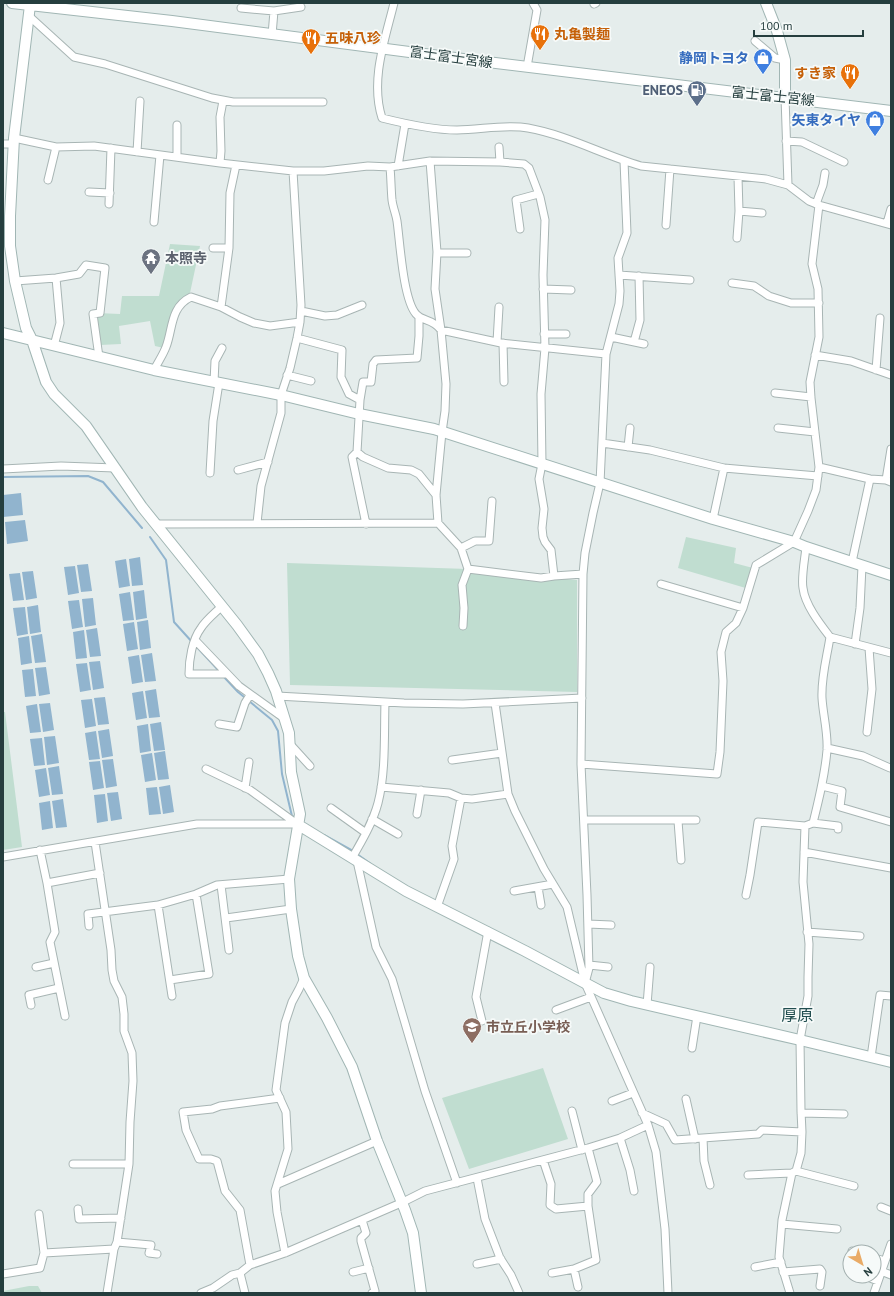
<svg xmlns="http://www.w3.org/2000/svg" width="894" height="1296" viewBox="0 0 894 1296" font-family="'PT Sans','Noto Sans JP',sans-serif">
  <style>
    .green { fill: #c0ddd0 }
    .water { fill: #91b4ce }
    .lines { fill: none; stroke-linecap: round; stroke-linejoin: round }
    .stream { stroke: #91b4ce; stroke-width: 2 }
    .street-casing { stroke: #a8b5b4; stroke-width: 9 }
    .secondary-casing { stroke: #a1b6b4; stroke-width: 12 }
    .street { stroke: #fff; stroke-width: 7 }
    .secondary { stroke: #fff; stroke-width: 10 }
    .labels { text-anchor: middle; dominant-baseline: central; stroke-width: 3.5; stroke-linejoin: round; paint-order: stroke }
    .food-label { font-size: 14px; font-weight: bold; fill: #c56008; stroke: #f6faf9; text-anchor: start }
    .street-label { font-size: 14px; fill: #253e3e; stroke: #f6faf9 }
    .shop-label { font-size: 14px; font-weight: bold; fill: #366cbe; stroke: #f6faf9; text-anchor: end }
    .service-label { font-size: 14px; font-weight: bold; fill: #4e5e75; stroke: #f6faf9; text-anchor: end }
    .worship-label { font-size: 14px; font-weight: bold; fill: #5b616d; stroke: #f6faf9; text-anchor: start }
    .education-label { font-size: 14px; font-weight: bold; fill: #785e54; stroke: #f6faf9; text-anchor: start }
    .quarter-label { font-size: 16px; fill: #224e50; stroke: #f6faf9 }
  </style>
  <rect width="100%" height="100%" fill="#e5edec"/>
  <path class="green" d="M 170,244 L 200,246 L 190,293 L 181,302 L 164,348 L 155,346 L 150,321 L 119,326 L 121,344 L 100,345 L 97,313 L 120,314 L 122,296 L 159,296 Z
    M 686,537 L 736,548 L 734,563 L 753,568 L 749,589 L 678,568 Z
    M 287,563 L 468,569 L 577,580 L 577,692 L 290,685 Z
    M 3,712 L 5,712 L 22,847 L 3,850 Z
    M 543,1068 L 568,1139 L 469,1169 L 442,1098 Z
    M 29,1286 L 38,1286 L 42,1293 L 3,1293 L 3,1291 Z"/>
  <path class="water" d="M 21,493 L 23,515 L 3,517 L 3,495 Z
    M 25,520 L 28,541 L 7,544 L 5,522 Z
    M 140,557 L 143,585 L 132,586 L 129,559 Z
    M 126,559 L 130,586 L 119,588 L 115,561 Z
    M 88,564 L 92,591 L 81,592 L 77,565 Z
    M 75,566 L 79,593 L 68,595 L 64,567 Z
    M 33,571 L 37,598 L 26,600 L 22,572 Z
    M 20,573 L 24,600 L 13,601 L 9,574 Z
    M 144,590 L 147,618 L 136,620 L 133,592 Z
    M 130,592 L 134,620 L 123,621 L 119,594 Z
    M 93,598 L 96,625 L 85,627 L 82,599 Z
    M 79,600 L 83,627 L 72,629 L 68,601 Z
    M 38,605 L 41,632 L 30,634 L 27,607 Z
    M 25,607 L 28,634 L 17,636 L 13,608 Z
    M 148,620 L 151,648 L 140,650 L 137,622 Z
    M 134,622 L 138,649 L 127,651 L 123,624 Z
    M 97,628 L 101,656 L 90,657 L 86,630 Z
    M 84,630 L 87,658 L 76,659 L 73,632 Z
    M 42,634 L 46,662 L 35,663 L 31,636 Z
    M 29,636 L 32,663 L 21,665 L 18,638 Z
    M 152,653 L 156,681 L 145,682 L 141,655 Z
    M 139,655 L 143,682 L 132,684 L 128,657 Z
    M 100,661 L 104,688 L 93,690 L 89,662 Z
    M 87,663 L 91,690 L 80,692 L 76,664 Z
    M 46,667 L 50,694 L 39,696 L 35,668 Z
    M 33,669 L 36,696 L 25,697 L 22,670 Z
    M 156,689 L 160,717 L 149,718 L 145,691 Z
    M 143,691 L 147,718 L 136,720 L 132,693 Z
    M 105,697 L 109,724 L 98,725 L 94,698 Z
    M 92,699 L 96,726 L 85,728 L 81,700 Z
    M 50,703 L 54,730 L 43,732 L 39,704 Z
    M 37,704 L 41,732 L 30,733 L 26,706 Z
    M 161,722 L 165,750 L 154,751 L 150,724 Z
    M 148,724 L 151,751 L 140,753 L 137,726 Z
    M 109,729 L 113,756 L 102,758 L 98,731 Z
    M 96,731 L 100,759 L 89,760 L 85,733 Z
    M 55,736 L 59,763 L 47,765 L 44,737 Z
    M 42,738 L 45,765 L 34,766 L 30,739 Z
    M 165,751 L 169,779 L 158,780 L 154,753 Z
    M 152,753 L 156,780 L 145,782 L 141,755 Z
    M 113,759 L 117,786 L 106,788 L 102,760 Z
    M 100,761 L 104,788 L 93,790 L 89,762 Z
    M 59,766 L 63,794 L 52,795 L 48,768 Z
    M 46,768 L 50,795 L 39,797 L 35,770 Z
    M 170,785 L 174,812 L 163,814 L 159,787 Z
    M 157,787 L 161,814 L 149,815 L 146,788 Z
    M 118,792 L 122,819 L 111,821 L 107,793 Z
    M 105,794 L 108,821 L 97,823 L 94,795 Z
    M 63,799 L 67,827 L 56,828 L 52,801 Z
    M 50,801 L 53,828 L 42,830 L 39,803 Z"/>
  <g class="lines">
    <path class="stream" d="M 3,477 L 88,476 L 103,482 L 142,528
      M 150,537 L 166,560 L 174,622 L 193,643
      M 196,646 L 220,672
      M 224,677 L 238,692 L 272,720 L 278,731 L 282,774 L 291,812 L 292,816 L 296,818
      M 324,835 L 353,851
      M 357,854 L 371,864"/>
    <defs>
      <path id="street" d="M 394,3 C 385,40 370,80 382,118 C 406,124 432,130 457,130 C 480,130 505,124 528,128 C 567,135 603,155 641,166 L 766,179 L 788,185 L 809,201 L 819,205 L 891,225
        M 594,4 L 596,3
        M 241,8 L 274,11 L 301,7
        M 29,16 L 74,57 L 105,64 L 212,98 L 233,102 L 323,102
        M 272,35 L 274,11
        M 755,41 L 775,58 L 785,60
        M 527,67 L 537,10 L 533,3
        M 785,97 L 788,185
        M 14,138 L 56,147 L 94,146 L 220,163 L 293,171 L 324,171 L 368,166 L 390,167 L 430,161 L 500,162 L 499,147
        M 786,141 L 802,142 L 844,162
        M 3,144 L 14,144
        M 137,152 L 140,101
        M 177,157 L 177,125
        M 430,161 L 437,252 L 435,289 L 441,330 L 446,384 L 445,411 L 442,432 L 436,495 L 438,523
        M 500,162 L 524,164 L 529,168 L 540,197 L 545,220 L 543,275 L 545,348 L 541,394 L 542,464 L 539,479 L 544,509 L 542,528 L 543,537 L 545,542 L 551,550 L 554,576
        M 220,163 L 221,151 L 220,117 L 223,101
        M 398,166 L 405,124
        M 390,167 C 391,178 391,189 392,200 C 393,208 396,214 397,221 C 400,242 403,299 416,314 C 423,322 432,318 441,330 L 501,343 L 606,354
        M 48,180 L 56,147
        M 89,192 L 110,193
        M 109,204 L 111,148
        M 816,204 L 823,185 L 825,173
        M 739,211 L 762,213
        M 154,222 L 160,155
        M 887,223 L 891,209
        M 666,225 L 670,169
        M 520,229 L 516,200 L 538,194
        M 737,238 L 739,211 L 738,177
        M 213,248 L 229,248 L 221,307
        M 229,248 L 230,193 L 236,165
        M 437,253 L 467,253
        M 619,275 L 690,280
        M 15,281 L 56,278 L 79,274 L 86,265 L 105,268 L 100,313 L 93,314 L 99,357
        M 732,283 L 754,286 L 769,296 L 791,303 L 819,303
        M 543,289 L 571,290
        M 301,311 L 325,316 L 337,315 L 362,305
        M 544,334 L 566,334
        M 611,337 L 644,344
        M 297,338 L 342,350 L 341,377 L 349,394 L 360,400 L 357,452 L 352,457 L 366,524
        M 497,342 L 499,307
        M 634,342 L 640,320 L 639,276
        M 503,343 L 504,382
        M 54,346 L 60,323 L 56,278
        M 815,355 L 851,361 L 891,375
        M 154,370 C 158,362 163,355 166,347 C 173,329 170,307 191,297 L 221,307 L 240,317 L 254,323 L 270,326 L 300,322
        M 876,370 L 880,318
        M 287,375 L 311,381
        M 214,382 L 215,361 L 222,348
        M 775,393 L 811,397
        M 360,400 L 363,382 L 371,382 L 373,364 L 376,360 L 417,358 L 419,336 L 419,317
        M 778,428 L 815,432
        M 602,443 L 650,450 L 724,468
        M 628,447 L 630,428
        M 357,452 L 363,457 L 388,468 L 411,470 L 419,474 L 436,495
        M 819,467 L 870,479 L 886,480 L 891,482
        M 3,469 L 61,466 L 115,468
        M 238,470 L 268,462
        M 210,473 L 213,421 L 219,383
        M 886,480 L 891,449
        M 713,519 L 724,468 L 818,476
        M 257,523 L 261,486 L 281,413 L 281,395 L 290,368 L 297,338 L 300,322 L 301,305 L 293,171
        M 156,524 L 438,523 L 461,548 L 468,569 L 541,578 L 554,576 L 583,574
        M 461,548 L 475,541 L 489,541 L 492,501
        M 852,562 L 870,479
        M 661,584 L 743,608
        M 221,607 C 215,613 206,620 201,628 C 192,640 189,660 189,674 L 227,674
        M 463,626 L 464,608 L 462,585 L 468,569
        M 830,637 L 891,653
        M 195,640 L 239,686 L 285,719
        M 855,644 L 860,608 L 862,566
        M 277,696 L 404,703 L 463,704 L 582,698
        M 495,703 L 508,794 L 515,811 L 544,869 L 567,907 L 585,983 L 648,1125 L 656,1152 L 665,1229 L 668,1293
        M 219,724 L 237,727 L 245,703 L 250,695
        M 867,732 L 872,689 L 869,648
        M 290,744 L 310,766
        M 827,748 L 863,756 L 890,768
        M 452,760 L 502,753
        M 581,764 L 717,774 L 720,752 L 723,681 L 721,652 L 726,632 L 736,623 L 743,608 L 756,565 L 794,542 L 808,511 L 816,490 L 819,467 L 811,398 L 810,382 L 819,337 L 818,289 L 812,264 L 819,205
        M 206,769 L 250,790 L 297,824
        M 822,786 L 842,791 L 840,807 L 891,822
        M 381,787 L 449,793 L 461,798 L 472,799 L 508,794
        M 245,788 L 249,762
        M 331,808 L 366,833
        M 417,814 L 421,790
        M 372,819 L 398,834
        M 584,820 L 696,820
        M 678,821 L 681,860
        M 813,823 L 838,826 L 838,829
        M 95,842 L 111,950 L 112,970 L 114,981 L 122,997 L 124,1014 L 124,1031 L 132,1053 L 133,1081 L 130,1122 L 129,1164 L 117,1242 L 114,1249 L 107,1293
        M 40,850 L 47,883 L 55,932 L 50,942 L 65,1016
        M 804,852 L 891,868
        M 3,857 L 197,824 L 297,824
        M 352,858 C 362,841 373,822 378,803 C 386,772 384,734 385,702
        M 357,861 L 376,947 L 392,979 L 425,1091 L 457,1183
        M 47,883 L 100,873
        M 221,885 L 229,950
        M 538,887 L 541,905
        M 514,891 L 553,884
        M 746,895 L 750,875 L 758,822 L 805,826
        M 158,905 L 172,996
        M 437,907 L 454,859 L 452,846 L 461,798
        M 226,918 L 291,909
        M 588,924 L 611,925
        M 89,926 L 88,914 L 158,905 L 196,894 L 217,885 L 289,879
        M 807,932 L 860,936
        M 589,965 L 608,967
        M 36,967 L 54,963
        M 170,980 L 209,974 L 196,894
        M 585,983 L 589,968 L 587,895 L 581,764 L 583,574 L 585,553 L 593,513 L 600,483 L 606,354 L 619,304 L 620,291 L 618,258 L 627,233 L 624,161
        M 31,1005 L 29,995 L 59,988
        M 647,1005 L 650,967
        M 556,1010 L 591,997
        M 482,1021 L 476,997 L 488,931
        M 692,1048 L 697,1016
        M 871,1057 L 880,995 L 891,996
        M 686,1099 L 695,1139
        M 612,1101 L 633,1093
        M 572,1111 L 582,1150
        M 642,1113 L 666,1124 L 675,1140 L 758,1134 L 762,1130 L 802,1132
        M 801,1113 L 844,1114
        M 620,1138 L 630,1170 L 634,1191
        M 703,1138 L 704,1161 L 710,1185
        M 588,1148 L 597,1182 L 588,1194 L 588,1206
        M 543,1160 L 551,1184 L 550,1205 L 556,1209 L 588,1206 L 596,1260 L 574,1269 L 552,1273
        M 73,1164 L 129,1164
        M 796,1171 L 854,1186
        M 748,1175 L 792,1173
        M 477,1178 L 485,1219 L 500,1258 L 511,1275 L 519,1293
        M 278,1184 L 377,1141
        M 881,1207 L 891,1211
        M 78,1209 L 79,1219 L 121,1218
        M 39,1214 L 44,1253
        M 362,1220 L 366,1233 L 361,1238 L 361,1241 L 375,1291 L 372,1293
        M 782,1224 L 837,1229
        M 117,1242 L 151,1245 L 149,1253 L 157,1254
        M 852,1251 L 856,1252
        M 285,1253 L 277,1212 L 275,1191 L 288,1149 L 286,1112 L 276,1090 L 285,1023 L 292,1002 L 299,989 L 304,978
        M 874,1258 L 885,1261
        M 477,1264 L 501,1259
        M 250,1265 L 240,1210 L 225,1191 L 217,1161 L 211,1159 L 199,1159 L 186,1130 L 183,1112 L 212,1109 L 220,1106 L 280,1098
        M 755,1267 L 781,1262
        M 574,1269 L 578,1287
        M 881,1271 L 891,1275
        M 353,1272 L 369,1268
        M 783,1272 L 820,1269 L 822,1272 L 820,1286
        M 240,1273 L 245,1293
        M 3,1274 L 40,1268 L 44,1253 L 114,1249
        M 865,1276 L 878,1281
        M 201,1293 L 213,1288 L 232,1275 L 240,1273 L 250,1265 L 285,1253 L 401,1203 L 425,1191 L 588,1148 L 620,1138 L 648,1125
        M 790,1293 L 779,1257 L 782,1220 L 792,1173 L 796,1171 L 801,1153 L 802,1132 L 801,1111 L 800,1040 L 808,996 L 808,977 L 809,944 L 803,882 L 805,826 L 813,823 C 819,799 825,775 827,750 C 828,732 823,715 822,698 C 821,677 827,657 830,637 C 820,624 805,605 803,588 C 801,578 805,558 806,547
        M 874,1293 L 891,1244"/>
      <path id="secondary" d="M 12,3 L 172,21 L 463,59 L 891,111
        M 766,3 L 777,31 L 785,60 L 785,97
        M 30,5 L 14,138 L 10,216 L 10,246 L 15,281 L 26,328 L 32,340 L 46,382 L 54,394 L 86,426 L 142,507 L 237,625 L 258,654 L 268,673 L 276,691 L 289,733 L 291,772 L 300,814 L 289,879 L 291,909 L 298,956 L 304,978 L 327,1018 L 352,1067 L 377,1141 L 405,1210 L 413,1233 L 421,1293
        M 3,333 L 154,370 L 281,395 L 359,414 L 434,429 L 713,519 L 794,542 L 806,547 L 891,575
        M 297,824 L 406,891 L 525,951 L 585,983 L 604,993 L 631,1001 L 800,1040 L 891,1062"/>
    </defs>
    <use href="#street" class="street-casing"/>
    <use href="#secondary" class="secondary-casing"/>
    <use href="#street" class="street"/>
    <use href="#secondary" class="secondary"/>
  </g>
  <defs>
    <symbol id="restaurant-pin" viewBox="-11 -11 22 30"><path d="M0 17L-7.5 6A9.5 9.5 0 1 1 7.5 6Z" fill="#e8710a" stroke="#f6faf9"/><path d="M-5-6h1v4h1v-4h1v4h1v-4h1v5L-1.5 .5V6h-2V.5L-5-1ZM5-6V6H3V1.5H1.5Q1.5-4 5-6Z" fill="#fff"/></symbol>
    <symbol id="shop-pin" viewBox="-11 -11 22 30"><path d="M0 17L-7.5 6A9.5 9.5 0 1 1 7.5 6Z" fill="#3f7fe0" stroke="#f6faf9"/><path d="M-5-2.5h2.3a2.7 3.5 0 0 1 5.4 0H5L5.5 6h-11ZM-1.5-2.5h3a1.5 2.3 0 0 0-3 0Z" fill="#fff"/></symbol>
    <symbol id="fuel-pin" viewBox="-11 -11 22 30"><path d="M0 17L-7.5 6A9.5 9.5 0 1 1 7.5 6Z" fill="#5c6f8a" stroke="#f6faf9"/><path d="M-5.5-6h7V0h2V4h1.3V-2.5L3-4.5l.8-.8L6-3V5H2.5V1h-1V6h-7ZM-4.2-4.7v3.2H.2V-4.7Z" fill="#fff"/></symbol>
    <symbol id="temple-pin" viewBox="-11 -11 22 30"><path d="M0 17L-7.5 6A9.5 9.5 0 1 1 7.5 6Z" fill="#6b7280" stroke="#f6faf9"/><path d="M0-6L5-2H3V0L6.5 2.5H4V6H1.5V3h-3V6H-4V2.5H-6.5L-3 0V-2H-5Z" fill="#fff"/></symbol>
    <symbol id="school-pin" viewBox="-11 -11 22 30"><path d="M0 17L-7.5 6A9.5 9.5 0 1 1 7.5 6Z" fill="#8d6e63" stroke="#f6faf9"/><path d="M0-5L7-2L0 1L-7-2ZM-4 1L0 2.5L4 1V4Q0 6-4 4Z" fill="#fff"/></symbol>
  </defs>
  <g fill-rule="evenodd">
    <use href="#restaurant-pin" x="529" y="23" width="22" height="30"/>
    <use href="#restaurant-pin" x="300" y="27" width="22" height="30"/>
    <use href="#shop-pin" x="752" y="47" width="22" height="30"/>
    <use href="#restaurant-pin" x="839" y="62" width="22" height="30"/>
    <use href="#fuel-pin" x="686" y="79" width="22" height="30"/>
    <use href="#shop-pin" x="864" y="109" width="22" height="30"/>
    <use href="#temple-pin" x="140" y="247" width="22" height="30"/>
    <use href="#school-pin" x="461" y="1016" width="22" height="30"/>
  </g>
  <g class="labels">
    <g class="food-label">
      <text x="554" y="34">丸亀製麺</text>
      <text x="325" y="38">五味八珍</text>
      <text x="836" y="73" text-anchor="end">すき家</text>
    </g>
    <g class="street-label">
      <text transform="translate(451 57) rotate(8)">富士富士宮線</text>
      <text transform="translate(773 96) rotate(6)">富士富士宮線</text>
    </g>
    <g class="shop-label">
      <text x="749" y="58">静岡トヨタ</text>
      <text x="861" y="120">矢東タイヤ</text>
    </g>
    <g class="service-label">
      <text x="683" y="90">ENEOS</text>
    </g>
    <g class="worship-label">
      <text x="165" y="258">本照寺</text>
    </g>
    <g class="education-label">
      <text x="486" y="1027">市立丘小学校</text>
    </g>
    <g class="quarter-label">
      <text x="797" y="1015">厚原</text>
    </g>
  </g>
  <rect width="894" height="1296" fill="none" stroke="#253e3e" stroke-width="8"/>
  <g transform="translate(862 1264) rotate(142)"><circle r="19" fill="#f6faf9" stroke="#a2afae"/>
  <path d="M0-3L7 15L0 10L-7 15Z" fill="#e9ab67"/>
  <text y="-6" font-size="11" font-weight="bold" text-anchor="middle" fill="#253e3e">N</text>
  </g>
  <path d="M754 30v6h109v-6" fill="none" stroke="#253e3e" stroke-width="2"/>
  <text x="760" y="30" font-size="12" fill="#253e3e" stroke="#f6faf9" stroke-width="3" paint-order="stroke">100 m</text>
</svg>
